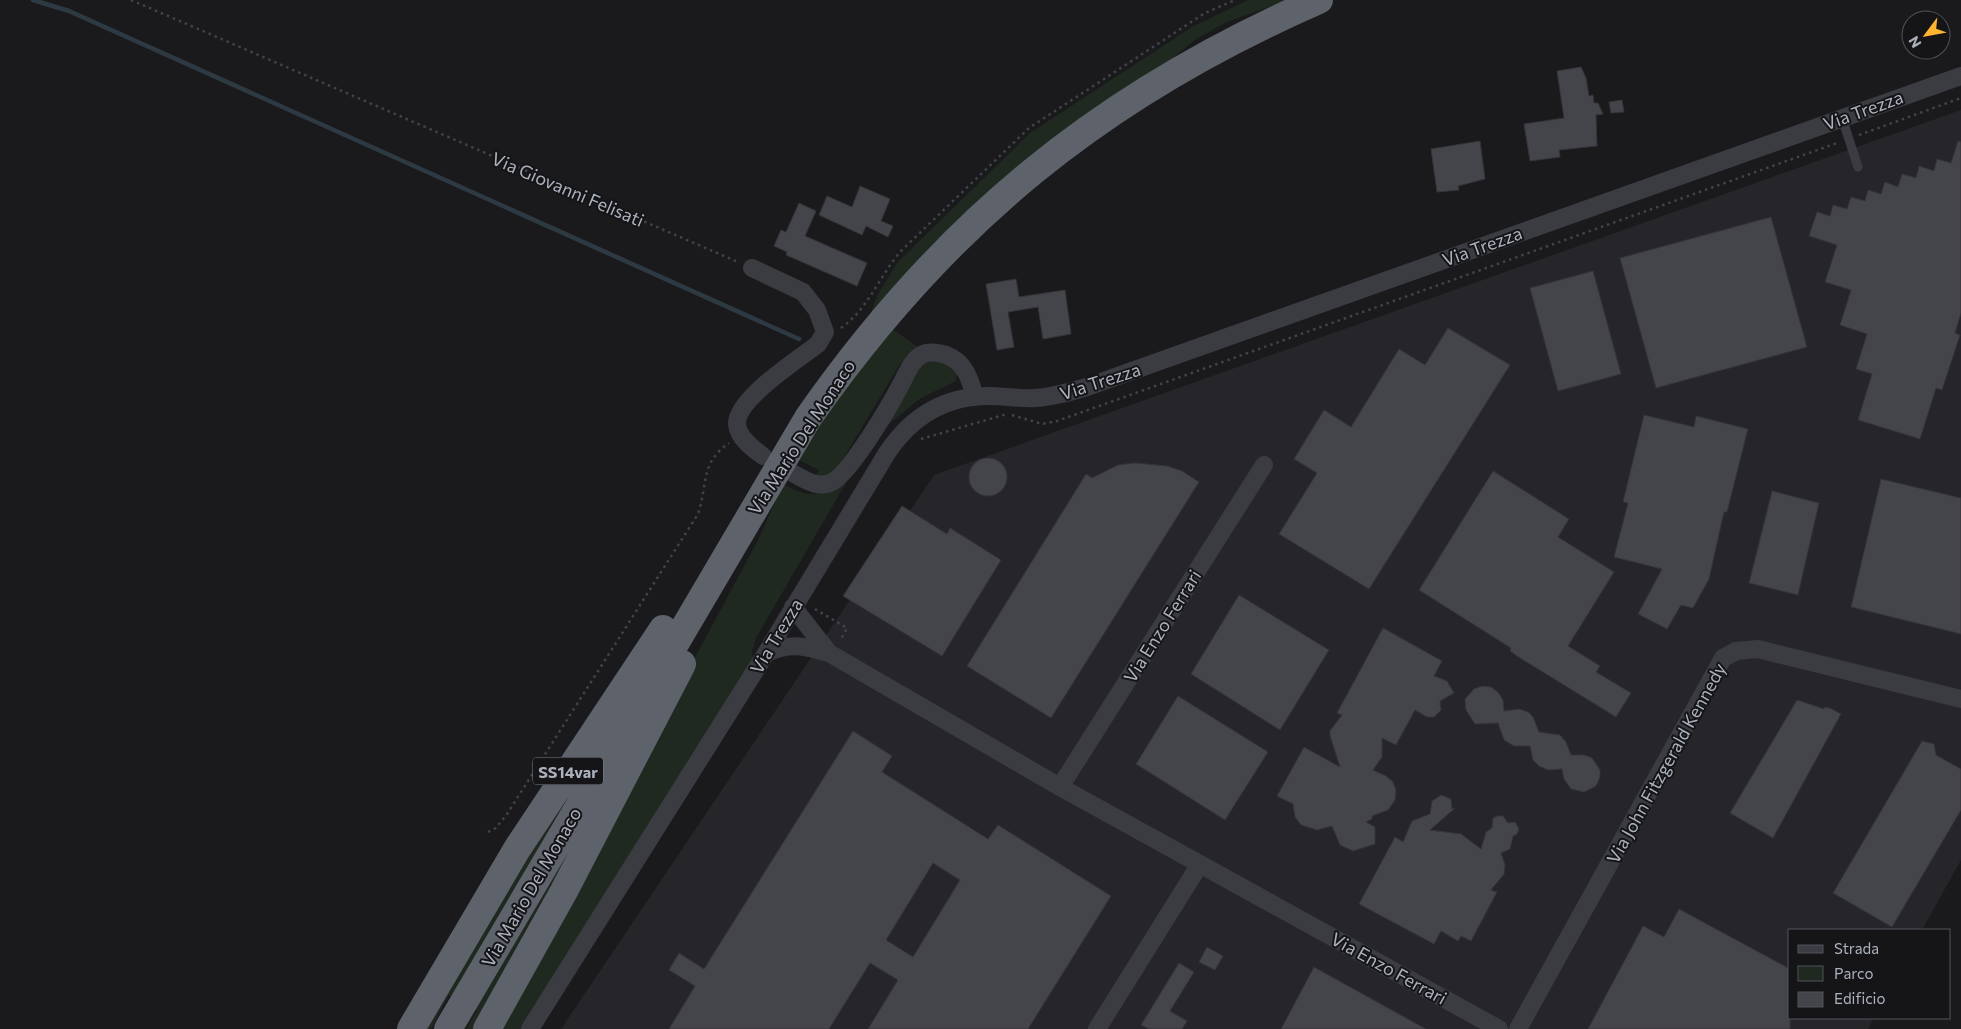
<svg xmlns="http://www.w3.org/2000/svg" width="1961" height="1029" viewBox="0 0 1961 1029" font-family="Commissioner,sans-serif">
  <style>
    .built { fill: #26262a }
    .green { fill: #1f2920 }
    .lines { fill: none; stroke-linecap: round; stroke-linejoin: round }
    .stream { stroke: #2e3a43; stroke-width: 4.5 }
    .building { fill: #44454a; stroke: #343439; fill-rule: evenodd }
    .path { stroke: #414349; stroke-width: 2.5; stroke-dasharray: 2.5 4; stroke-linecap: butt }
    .service { stroke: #3b3c42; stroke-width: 9 }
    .minor { stroke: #3b3c42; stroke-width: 18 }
    .trunk { stroke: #5e626b; stroke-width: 28 }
    .labels { text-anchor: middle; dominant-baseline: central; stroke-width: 4; stroke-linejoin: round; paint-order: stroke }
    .shield { fill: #151518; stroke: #7f838c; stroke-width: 1 }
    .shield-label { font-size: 16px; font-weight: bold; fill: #acb2bd }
    .street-label { font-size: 18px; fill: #acb2bd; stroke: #151518 }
  </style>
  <rect width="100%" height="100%" fill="#1a1a1d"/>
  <path class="built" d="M 1961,110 L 1961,860 L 1922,930 L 1790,930 L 1790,1018 L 1874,1018 L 1868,1029 L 561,1029 L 934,475 Z"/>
  <path class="green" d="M 1248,0 L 1288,0 L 1227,22 L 1196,39 L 1168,62 L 1000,183 L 928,249 L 871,313 L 877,296 L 897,263 L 1030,133 L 1192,27 Z
    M 891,328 L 919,348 L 900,364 L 837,469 L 831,476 L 813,480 L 819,470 L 797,459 L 808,440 Z
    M 929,360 L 945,361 L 957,372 L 956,381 L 921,398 L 885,427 L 915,374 Z
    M 847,481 L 756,638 L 752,652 L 753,663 L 525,1029 L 496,1029 L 758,540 L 783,484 C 809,499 822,496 847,481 Z
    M 621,708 L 454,997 L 449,995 L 431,1029 L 418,1029 Z
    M 621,748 L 480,1029 L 466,1029 L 477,1010 L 473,1008 Z"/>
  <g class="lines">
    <path class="stream" d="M 33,0 L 69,11 L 799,339"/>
  </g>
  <path class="building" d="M 1581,67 L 1586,78 L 1589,96 L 1593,95 L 1594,103 L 1598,103 L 1603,114 L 1596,115 L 1597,146 L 1559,150 L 1560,157 L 1530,161 L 1524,124 L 1564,118 L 1557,71 Z
    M 1622,100 L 1624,112 L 1611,113 L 1609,102 Z
    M 1480,141 L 1485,179 L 1458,186 L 1459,190 L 1437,192 L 1431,149 Z
    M 1958,141 L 1961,142 L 1961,313 L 1955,333 L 1960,335 L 1942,390 L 1936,388 L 1920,439 L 1858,420 L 1872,374 L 1856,369 L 1867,334 L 1840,325 L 1851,290 L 1825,282 L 1837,245 L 1809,236 L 1817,212 L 1830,216 L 1833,205 L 1847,209 L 1851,197 L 1865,201 L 1868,190 L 1881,194 L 1885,182 L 1898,187 L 1902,174 L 1916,178 L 1919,166 L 1934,171 L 1937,159 L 1951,163 Z
    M 860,186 L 890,199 L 881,221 L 893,226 L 888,237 L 866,226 L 862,235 L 819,215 L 827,196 L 852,207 Z
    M 799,203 L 816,211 L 805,236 L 867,263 L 857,286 L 786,255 L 787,252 L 774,246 L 781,230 L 786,232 Z
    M 1771,217 L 1807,347 L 1656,388 L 1620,258 Z
    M 1593,271 L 1621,374 L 1558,391 L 1530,288 Z
    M 1016,279 L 1019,297 L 1065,290 L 1071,334 L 1043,339 L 1038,307 L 1008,312 L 1014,347 L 997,350 L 986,284 Z
    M 1448,328 L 1510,365 L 1369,589 L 1279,534 L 1317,473 L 1294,459 L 1324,410 L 1351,427 L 1399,349 L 1425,365 Z
    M 1644,415 L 1694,427 L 1696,416 L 1748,429 L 1727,512 L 1724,512 L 1709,579 L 1693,608 L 1681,605 L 1667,629 L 1638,614 L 1662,569 L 1614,557 L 1628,503 L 1623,502 Z
    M969 477a19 19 0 1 1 38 0a19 19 0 1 1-38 0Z
    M 1135,463 L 1167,466 L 1182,471 L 1199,482 L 1051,718 L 967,666 L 1086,474 L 1092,478 L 1118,465 Z
    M 1493,471 L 1569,519 L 1558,537 L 1614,572 L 1568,646 L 1600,666 L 1596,672 L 1631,693 L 1616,717 L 1520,658 L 1510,651 L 1511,648 L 1419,590 Z
    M 1881,479 L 1961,498 L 1961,634 L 1851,607 Z
    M 1772,491 L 1819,503 L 1798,595 L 1749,583 Z
    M 902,506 L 947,534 L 950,528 L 1001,560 L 942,656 L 843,596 Z
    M 1239,595 L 1329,650 L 1280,730 L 1191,674 Z
    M 1383,628 L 1442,661 L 1434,676 L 1447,681 L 1454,693 L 1440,701 L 1441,710 L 1434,717 L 1427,717 L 1415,710 L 1396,745 L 1382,738 L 1382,757 L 1373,770 L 1386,776 L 1393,782 L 1396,790 L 1395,800 L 1388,810 L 1372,816 L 1372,819 L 1366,822 L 1375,827 L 1375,844 L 1353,851 L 1340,845 L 1332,826 L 1317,830 L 1301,825 L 1295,817 L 1293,804 L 1277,796 L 1304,747 L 1340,767 L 1330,736 L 1330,731 L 1342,715 L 1337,713 Z
    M 1482,686 L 1491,687 L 1498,692 L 1503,700 L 1504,711 L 1519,709 L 1528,712 L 1533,717 L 1539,732 L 1560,735 L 1566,742 L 1571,755 L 1584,755 L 1592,758 L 1600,770 L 1600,777 L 1596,786 L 1584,792 L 1571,789 L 1564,779 L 1562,769 L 1548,770 L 1539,766 L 1533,760 L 1530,746 L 1514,746 L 1504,740 L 1498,723 L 1475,724 L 1466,710 L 1465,699 L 1474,689 Z
    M 1178,696 L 1268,752 L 1225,820 L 1136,764 Z
    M 1797,700 L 1824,709 L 1825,707 L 1832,709 L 1841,714 L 1773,838 L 1730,813 Z
    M 853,731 L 892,756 L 882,772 L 988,839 L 998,825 L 1111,896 L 1028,1029 L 868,1029 L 898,980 L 870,963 L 829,1029 L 669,1029 L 695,986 L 669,970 L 679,953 L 704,969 ZM 933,863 L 960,880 L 913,957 L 886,940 Z
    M 1922,741 L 1934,744 L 1936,755 L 1961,769 L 1961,810 L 1892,927 L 1833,893 Z
    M 1441,795 L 1451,799 L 1452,809 L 1455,808 L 1430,830 L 1461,834 L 1481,849 L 1486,832 L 1492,828 L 1493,818 L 1497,816 L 1503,816 L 1508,823 L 1515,822 L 1519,829 L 1517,834 L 1513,836 L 1510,849 L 1501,853 L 1505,865 L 1504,874 L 1491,890 L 1497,892 L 1471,941 L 1461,936 L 1458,941 L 1441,931 L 1434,944 L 1359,904 L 1395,837 L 1403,842 L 1412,821 L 1430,814 L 1432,801 Z
    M 1679,909 L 1790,969 L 1790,1029 L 1588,1029 L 1643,926 L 1664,937 Z
    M 1207,947 L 1223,956 L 1215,970 L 1199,962 Z
    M 1179,963 L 1194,972 L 1170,1011 L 1187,1021 L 1182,1029 L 1149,1029 L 1141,1025 Z
    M 1314,967 L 1426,1029 L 1281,1029 Z"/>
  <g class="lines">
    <path class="path" d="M 131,0 L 738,262
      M 1859,135 L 1961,98
      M 841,328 C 868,309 879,277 900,252 L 1029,128 L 1205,13 L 1235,0
      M 1012,415 L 1042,424 L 1057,421 L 1837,143
      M 921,439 L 1007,414
      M 815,609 L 847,628 L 840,641
      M 488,832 L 496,828 L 507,814 L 698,514 C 708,484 700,463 729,443"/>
    <path class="service" d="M 1842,118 L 1858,167"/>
    <path class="minor" d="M 752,268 L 803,292 L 817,310 L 825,332 L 818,344 C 799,359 736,399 737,424 C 738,438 753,449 763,456
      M 794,474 C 806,480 817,488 830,483 C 848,477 889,407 899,388 C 906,376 910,361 923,354 C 930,351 939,353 946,355 C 965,362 970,379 975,397
      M 793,607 L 829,653
      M 767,653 C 790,642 804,646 829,653 L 1060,787 L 1499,1029
      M 1060,787 L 1264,465
      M 530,1029 L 765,655 L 887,453 C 911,417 945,396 989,396 C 1004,396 1020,399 1035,398 C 1053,397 1070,392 1087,387 L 1961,76
      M 1097,1029 L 1200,864
      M 1518,1029 L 1723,658 L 1736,651 L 1758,649 L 1961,699"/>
    <path class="trunk" d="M 411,1029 L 517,849 L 663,629
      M 448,1029 L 808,418 C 944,223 1101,95 1319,0
      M 487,1029 L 564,891 L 682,664"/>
  </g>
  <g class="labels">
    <rect class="shield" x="533" y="757.5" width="70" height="27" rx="4"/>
    <g class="shield-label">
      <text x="568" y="771">SS14var</text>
    </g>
    <g class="street-label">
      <text transform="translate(1863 110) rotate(-20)">Via Trezza</text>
      <text transform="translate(568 189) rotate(23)">Via Giovanni Felisati</text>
      <text transform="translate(1482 246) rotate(-20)">Via Trezza</text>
      <text transform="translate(1100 381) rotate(-18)">Via Trezza</text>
      <text transform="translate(801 437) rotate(-57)">Via Mario Del Monaco</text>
      <text transform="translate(1162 626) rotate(-58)">Via Enzo Ferrari</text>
      <text transform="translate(776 636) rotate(-59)">Via Trezza</text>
      <text transform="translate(1666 763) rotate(-61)">Via John Fitzgerald Kennedy</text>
      <text transform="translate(531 887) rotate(-60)">Via Mario Del Monaco</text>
      <text transform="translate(1389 968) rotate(29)">Via Enzo Ferrari</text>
    </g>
  </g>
  <rect x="1788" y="929" width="162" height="90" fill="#151518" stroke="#51545a"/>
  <rect x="1798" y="945" width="25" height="8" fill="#3b3c42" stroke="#51545a"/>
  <text x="1834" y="954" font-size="15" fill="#acb2bd">Strada</text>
  <rect x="1798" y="966" width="25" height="15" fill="#1f2920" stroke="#51545a"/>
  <text x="1834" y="979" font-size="15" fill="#acb2bd">Parco</text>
  <rect x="1798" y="992" width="25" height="15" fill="#44454a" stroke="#51545a"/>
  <text x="1834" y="1004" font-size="15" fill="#acb2bd">Edificio</text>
  <g transform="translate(1926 35) rotate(238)"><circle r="24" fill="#151518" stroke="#51545a"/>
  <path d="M0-4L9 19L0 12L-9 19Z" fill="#ffb330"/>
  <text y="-8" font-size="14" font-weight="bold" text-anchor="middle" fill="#acb2bd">N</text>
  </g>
</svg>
